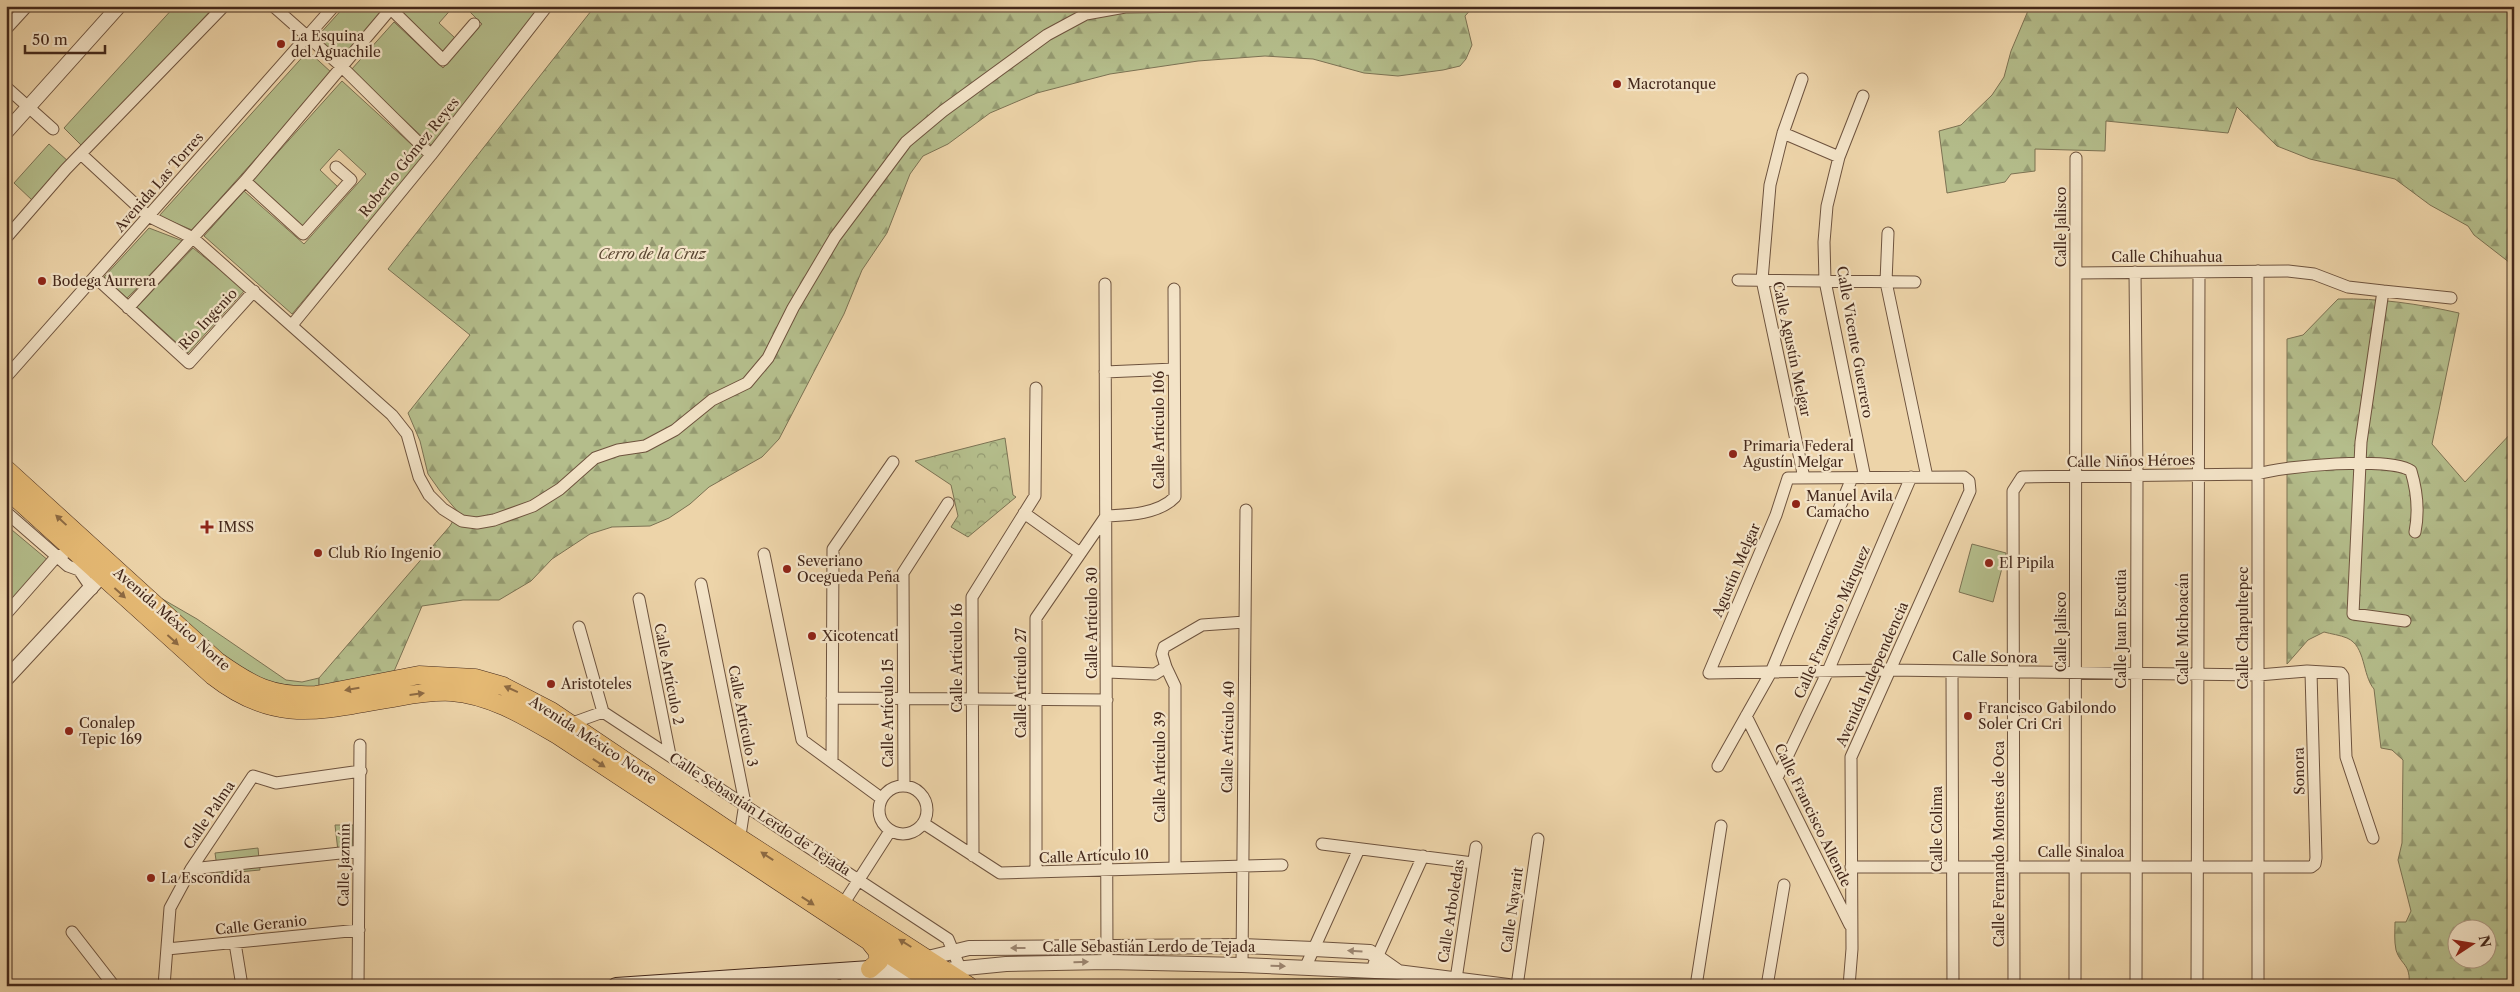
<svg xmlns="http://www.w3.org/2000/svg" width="2520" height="992" viewBox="0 0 2520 992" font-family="'Libre Caslon Text',serif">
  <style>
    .green { fill: #b4bd8b; stroke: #7c7253 }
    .forest { fill: url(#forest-firs); stroke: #7c7253; fill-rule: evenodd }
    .cemetery { fill: url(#cemetery-stones); stroke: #7c7253 }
    .park { fill: url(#park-crowns); stroke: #7c7253 }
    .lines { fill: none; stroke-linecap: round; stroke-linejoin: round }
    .minor-casing { stroke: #6e533e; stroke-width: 13 }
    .tertiary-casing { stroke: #6e533e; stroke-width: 16 }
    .secondary-casing { stroke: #44281b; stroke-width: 18 }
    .primary-casing { stroke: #44281b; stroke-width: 19 }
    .minor { stroke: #f3e3c7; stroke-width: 11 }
    .tertiary { stroke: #f3e3c7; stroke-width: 14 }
    .secondary { stroke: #f3e3c7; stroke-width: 16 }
    .primary { stroke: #e6ba74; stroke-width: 18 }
    .oneway { fill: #8d6a43 }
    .oneway2 { fill: #9c8671 }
    .poi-dot { fill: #8f2418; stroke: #f3e3c7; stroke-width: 2 }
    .labels { text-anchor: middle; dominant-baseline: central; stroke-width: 4.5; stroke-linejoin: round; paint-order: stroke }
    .poi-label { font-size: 14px; fill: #44281b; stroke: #f3e3c7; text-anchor: start }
    .street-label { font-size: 14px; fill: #44281b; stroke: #f3e3c7 }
    .park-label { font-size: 14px; font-style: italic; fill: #5a4631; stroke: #f3e3c7 }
  </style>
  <defs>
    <pattern id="forest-firs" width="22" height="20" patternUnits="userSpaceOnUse" patternTransform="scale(1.25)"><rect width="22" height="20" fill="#b4bd8b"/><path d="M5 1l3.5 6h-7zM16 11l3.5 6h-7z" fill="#949a71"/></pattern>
    <pattern id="cemetery-stones" width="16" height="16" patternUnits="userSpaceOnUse" patternTransform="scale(1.25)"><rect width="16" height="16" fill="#b4bd8b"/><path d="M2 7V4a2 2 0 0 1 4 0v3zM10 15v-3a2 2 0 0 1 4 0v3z" fill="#949a71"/></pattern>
    <pattern id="park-crowns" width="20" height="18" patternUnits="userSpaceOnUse" patternTransform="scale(1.25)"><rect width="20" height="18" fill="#b4bd8b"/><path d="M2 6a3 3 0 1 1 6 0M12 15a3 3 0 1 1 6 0" fill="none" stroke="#949a71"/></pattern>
  </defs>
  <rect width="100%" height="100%" fill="#edd4a9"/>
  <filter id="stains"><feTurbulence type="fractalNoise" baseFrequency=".004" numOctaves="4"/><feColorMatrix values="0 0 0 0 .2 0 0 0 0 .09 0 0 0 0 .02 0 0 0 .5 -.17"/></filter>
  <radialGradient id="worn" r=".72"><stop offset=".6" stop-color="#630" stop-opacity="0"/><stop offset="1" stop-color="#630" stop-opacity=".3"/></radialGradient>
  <path class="green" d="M 175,6 L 215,6 L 83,147 L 64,128 Z
    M 345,6 L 391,6 L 342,61 L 317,37 Z
    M 407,6 L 454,6 L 439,23 L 455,38 L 443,52 L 401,13 Z
    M 464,6 L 542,6 L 432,146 L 351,70 L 394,22 L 443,68 L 482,24 Z
    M 308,51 L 332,73 L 192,230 L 159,216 Z
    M 342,81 L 424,156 L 292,314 L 204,236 L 244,191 L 304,244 L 366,174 L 339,149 L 320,170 L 339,188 L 303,227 L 253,180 Z
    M 49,144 L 69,162 L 33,201 L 14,183 Z
    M 149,228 L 183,241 L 127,298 L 104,277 Z
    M 193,248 L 245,290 L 188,353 L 137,307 Z
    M 6,525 L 55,566 L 6,618 Z
    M 1972,544 L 2006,553 L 1993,602 L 1959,592 Z
    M 152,593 L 197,619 L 286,680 L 302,682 L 319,678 L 319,691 L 290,691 L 240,670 Z
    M 258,848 L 260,870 L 218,874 L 215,853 Z"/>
  <path class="forest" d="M 595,6 L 1474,6 L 1465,16 L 1472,45 L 1466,59 L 1460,66 L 1443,70 L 1398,76 L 1364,73 L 1313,59 L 1265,56 L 1198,61 L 1110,74 L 1037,93 L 990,113 L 948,144 L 923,156 L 910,174 L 887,233 L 862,270 L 844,314 L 779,439 L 762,457 L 709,487 L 690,504 L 669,518 L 650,526 L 612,527 L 590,534 L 552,559 L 531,581 L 499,600 L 463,600 L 422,606 L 389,683 L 319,691 L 319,678 L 450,526 L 458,512 L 440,491 L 428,474 L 420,441 L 408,413 L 470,335 L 388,269 Z
    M 2030,6 L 2514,6 L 2514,266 L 2474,235 L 2468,226 L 2430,205 L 2395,179 L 2310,159 L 2277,146 L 2237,107 L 2228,133 L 2106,121 L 2105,151 L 2035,149 L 2035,171 L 2011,174 L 2005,182 L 1947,193 L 1939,131 L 1961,125 L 1992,95 L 2004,77 L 2011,51 Z
    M 2338,299 C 2379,298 2419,304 2459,313 L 2432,444 L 2465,482 L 2514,430 L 2514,986 L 2409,986 C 2411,963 2401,966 2396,950 C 2394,941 2395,931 2395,922 L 2406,922 L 2411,911 L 2398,860 L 2402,843 L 2403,760 L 2392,750 L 2381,748 L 2374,689 C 2362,675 2366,646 2347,638 C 2340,635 2331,634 2324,632 L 2308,640 L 2287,664 L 2287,339 L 2303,335 ZM 2458,930 L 2488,930 L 2488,960 L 2458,960 Z"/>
  <path class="cemetery" d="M 1396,978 L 1449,986 L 1149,986 L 1151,980 Z"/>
  <path class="park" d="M 1005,438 L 1013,495 L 1016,497 L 968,537 L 951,527 L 958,516 L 951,485 L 915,461 Z
    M 335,825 L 353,825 L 352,858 L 339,860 Z"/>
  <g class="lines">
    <defs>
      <path id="minor" d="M 273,6 L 342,67 L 431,155
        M 391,9 L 443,60 L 474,24
        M 6,29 L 27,6
        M 1802,79 L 1783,133 L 1770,185 L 1762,280 L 1804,478
        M 6,87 L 53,129
        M 1863,96 L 1839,157 L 1827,206 L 1824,242 L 1825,281 L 1865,478
        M 1783,133 L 1839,157
        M 81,154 L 148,216 L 193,238 L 392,415 L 407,434 L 419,477 L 429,495 L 443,509 L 462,521 L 477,523 L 494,520 L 533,506 L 560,489 L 595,458 L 618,450 L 645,446 L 675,430 L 712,400 L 747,383 L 768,358 L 793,308 L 835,237 L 906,142 L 943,111 L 1047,35 L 1086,14 L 1125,7 L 1197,6
        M 245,181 L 303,234 L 351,180 L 336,167
        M 1888,233 L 1886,282 L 1927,477
        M 6,238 L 66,169 L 224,6
        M 2135,272 L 2137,476 L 2136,986
        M 2076,273 L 2288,271 L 2314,274 L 2348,287 L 2383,291 L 2361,442 L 2353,614 L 2405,621
        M 95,277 L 189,363 L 254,291
        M 1738,280 L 1915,282
        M 1105,284 L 1107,962
        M 2383,291 L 2451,298
        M 128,308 L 245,181 L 393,6
        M 292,325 L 431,155 L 547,6
        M 1105,372 L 1174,369
        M 6,377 L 334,6
        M 6,512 L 68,566 L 79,570 L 92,589
        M 1024,513 L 1080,553
        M 764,554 L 802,740 L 881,798
        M 701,584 L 745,803 L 739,842
        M 639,599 L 670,755
        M 6,614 L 57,556 L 63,555
        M 579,627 L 603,712
        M 1166,667 L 1175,686 L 1175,868
        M 1952,671 L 1953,986
        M 1107,672 L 1155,674 L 1166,667 L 1162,654 L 1164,647 L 1202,625 L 1245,622
        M 832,698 L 1107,700
        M 1746,716 L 1850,925
        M 567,725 L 603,712 L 948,939 L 960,968
        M 832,762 L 833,549 L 893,462
        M 1718,766 L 1771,672 L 1852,478
        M 1777,778 L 1828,671 L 1911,477
        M879 810a24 24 0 1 1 48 0a24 24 0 1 1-48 0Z
        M 904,786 L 903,573 L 948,503
        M 923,823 L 1000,873 L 1282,865
        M 1322,844 L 1473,863
        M 973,856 L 972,597 L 1035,496 L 1036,388
        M 1851,867 L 2311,867 L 2315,864 L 2316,858 L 2311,672
        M 191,869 L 359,851
        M 1036,872 L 1036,618 L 1106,516 C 1128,515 1159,514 1175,497 L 1174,289
        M 840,909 L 890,831
        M 72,932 L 114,986
        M 235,943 L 242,986
        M 167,949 L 359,930
        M 1374,964 L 1423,856
        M 1242,965 L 1246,510
        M 1306,966 L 1359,849
        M 832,972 L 832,986
        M 1456,979 L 1476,847
        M 164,986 L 170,908 L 191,869 L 253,776 L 276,783 L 361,771
        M 358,986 L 360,745
        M 1517,986 L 1538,839
        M 1696,986 L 1721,826
        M 1767,986 L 1784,885
        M 1849,986 L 1852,949 L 1851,757 L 1970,491 L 1969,481 L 1964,477 L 1788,478 L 1776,515 L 1709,673 L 1889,670 L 2259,675 L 2307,671 L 2341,673 L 2343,676 L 2346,757 L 2373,838
        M 2014,986 L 2013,491 L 2022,477 L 2258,474 C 2283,466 2391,456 2411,471 C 2417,491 2419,512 2415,532
        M 2075,986 L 2076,158
        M 2197,986 L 2199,272
        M 2258,986 L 2258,271"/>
      <path id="tertiary" d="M 6,132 L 119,6
        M 6,679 L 109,568
        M 928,958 L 969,948 L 1242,946 L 1314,949 L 1370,952 L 1397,971
        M 945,970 L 1006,964 L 1107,962 L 1242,965 L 1397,972 L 1508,986"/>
      <path id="secondary" d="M 616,986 L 870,969 L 911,962
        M 846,986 L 926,973"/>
      <path id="primary" d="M 6,469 L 217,661 C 252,686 272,697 316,695 L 419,675 L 475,678 L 503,686 L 551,711 L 741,839 L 969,986
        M 6,489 L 213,676 C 278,727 324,709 398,697 C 415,694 433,691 451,692 C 491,695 525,716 559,736 L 937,986
        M 869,941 L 877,951 L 879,961 L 870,969"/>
    </defs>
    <use href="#minor" class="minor-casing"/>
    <use href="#tertiary" class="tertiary-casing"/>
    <use href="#secondary" class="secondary-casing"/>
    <use href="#primary" class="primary-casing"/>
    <use href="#minor" class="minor"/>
    <use href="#tertiary" class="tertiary"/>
    <use href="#secondary" class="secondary"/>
    <use href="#primary" class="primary"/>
  </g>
  <defs><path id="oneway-solid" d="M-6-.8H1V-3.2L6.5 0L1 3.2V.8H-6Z" transform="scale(1.25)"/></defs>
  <g class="oneway">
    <use href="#oneway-solid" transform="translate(61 520) rotate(-137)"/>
    <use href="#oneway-solid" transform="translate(120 593) rotate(42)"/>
    <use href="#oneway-solid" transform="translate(173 640) rotate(42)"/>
    <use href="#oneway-solid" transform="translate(352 689) rotate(170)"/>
    <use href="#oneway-solid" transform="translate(511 689) rotate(-156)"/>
    <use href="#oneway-solid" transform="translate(417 694) rotate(-7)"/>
    <use href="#oneway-solid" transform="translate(599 763) rotate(34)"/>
    <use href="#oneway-solid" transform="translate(767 856) rotate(-147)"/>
    <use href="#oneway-solid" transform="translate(808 901) rotate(33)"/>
    <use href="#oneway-solid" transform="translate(905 943) rotate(-148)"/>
  </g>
  <g class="oneway2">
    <use href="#oneway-solid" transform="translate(1018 948) rotate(180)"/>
    <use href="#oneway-solid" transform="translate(1355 951) rotate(-177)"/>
    <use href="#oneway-solid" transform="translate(1081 962) rotate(-1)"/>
    <use href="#oneway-solid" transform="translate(1278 966) rotate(2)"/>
  </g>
  <g class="poi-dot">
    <circle cx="281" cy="44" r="5"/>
    <circle cx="1617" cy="84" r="5"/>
    <circle cx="42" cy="281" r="5"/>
    <circle cx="1733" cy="454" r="5"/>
    <circle cx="1796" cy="504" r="5"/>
    <path d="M204.5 519.5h5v5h5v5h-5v5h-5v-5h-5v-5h5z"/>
    <circle cx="318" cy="553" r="5"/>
    <circle cx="1989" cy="563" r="5"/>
    <circle cx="787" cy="569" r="5"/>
    <circle cx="812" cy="636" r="5"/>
    <circle cx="551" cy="684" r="5"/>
    <circle cx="1968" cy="716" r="5"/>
    <circle cx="69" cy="731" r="5"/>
    <circle cx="151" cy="878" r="5"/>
  </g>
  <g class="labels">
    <g class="poi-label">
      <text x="291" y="36">La Esquina<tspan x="291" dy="16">del Aguachile</tspan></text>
      <text x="1627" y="84">Macrotanque</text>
      <text x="52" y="281">Bodega Aurrera</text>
      <text x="1743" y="446">Primaria Federal<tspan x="1743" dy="16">Agustín Melgar</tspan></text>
      <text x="1806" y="496">Manuel Avila<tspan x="1806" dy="16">Camacho</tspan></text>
      <text x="218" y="527">IMSS</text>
      <text x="328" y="553">Club Río Ingenio</text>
      <text x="797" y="561">Severiano<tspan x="797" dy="16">Ocegueda Peña</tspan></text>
      <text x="1999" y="563">El Pipila</text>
      <text x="822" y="636">Xicotencatl</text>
      <text x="561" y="684">Aristoteles</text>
      <text x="1978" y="708">Francisco Gabilondo<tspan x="1978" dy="16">Soler Cri Cri</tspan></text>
      <text x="79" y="723">Conalep<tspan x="79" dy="16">Tepic 169</tspan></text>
      <text x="161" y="878">La Escondida</text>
    </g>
    <g class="street-label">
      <text transform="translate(409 157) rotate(-51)">Roberto Gómez Reyes</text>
      <text transform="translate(159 182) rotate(-49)">Avenida Las Torres</text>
      <text transform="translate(2061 227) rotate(-90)">Calle Jalisco</text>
      <text x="2167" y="257">Calle Chihuahua</text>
      <text transform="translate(208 319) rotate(-47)">Río Ingenio</text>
      <text transform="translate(1855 342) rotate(80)">Calle Vicente Guerrero</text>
      <text transform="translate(1792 349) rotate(78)">Calle Agustín Melgar</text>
      <text transform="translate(1159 430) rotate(-90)">Calle Artículo 106</text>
      <text transform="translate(2131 461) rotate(-1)">Calle Niños Héroes</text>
      <text transform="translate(1736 570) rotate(-67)">Agustín Melgar</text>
      <text transform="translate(172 619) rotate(41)">Avenida México Norte</text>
      <text transform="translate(1832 622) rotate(-66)">Calle Francisco Márquez</text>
      <text transform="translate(1092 623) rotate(-90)">Calle Artículo 30</text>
      <text transform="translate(2243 628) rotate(-90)">Calle Chapultepec</text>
      <text transform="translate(2121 629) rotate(-90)">Calle Juan Escutia</text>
      <text transform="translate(2183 629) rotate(-90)">Calle Michoacán</text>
      <text transform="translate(2061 632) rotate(-90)">Calle Jalisco</text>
      <text transform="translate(1995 657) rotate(1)">Calle Sonora</text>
      <text transform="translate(957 658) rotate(-90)">Calle Artículo 16</text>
      <text transform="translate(669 674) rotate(79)">Calle Artículo 2</text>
      <text transform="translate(1872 674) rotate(-66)">Avenida Independencia</text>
      <text transform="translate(1021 683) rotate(-90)">Calle Artículo 27</text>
      <text transform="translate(888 713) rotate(-90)">Calle Artículo 15</text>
      <text transform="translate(743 716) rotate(79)">Calle Artículo 3</text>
      <text transform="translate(1228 737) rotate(-89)">Calle Artículo 40</text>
      <text transform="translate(593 740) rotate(33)">Avenida México Norte</text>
      <text transform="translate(1160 767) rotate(-90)">Calle Artículo 39</text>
      <text transform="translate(2299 771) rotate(-91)">Sonora</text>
      <text transform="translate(760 814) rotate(33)">Calle Sebastián Lerdo de Tejada</text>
      <text transform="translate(209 815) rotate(-56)">Calle Palma</text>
      <text transform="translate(1813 815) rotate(64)">Calle Francisco Allende</text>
      <text transform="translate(1937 829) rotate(-90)">Calle Colima</text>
      <text transform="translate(1999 844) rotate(-90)">Calle Fernando Montes de Oca</text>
      <text x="2081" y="852">Calle Sinaloa</text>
      <text transform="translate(1094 856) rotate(-2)">Calle Artículo 10</text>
      <text transform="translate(344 865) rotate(-89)">Calle Jazmín</text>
      <text transform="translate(1512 910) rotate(-82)">Calle Nayarit</text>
      <text transform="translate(1451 911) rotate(-81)">Calle Arboledas</text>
      <text transform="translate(261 925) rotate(-6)">Calle Geranio</text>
      <text x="1149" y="947">Calle Sebastián Lerdo de Tejada</text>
    </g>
    <g class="park-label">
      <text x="652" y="254">Cerro de la Cruz</text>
    </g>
  </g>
  <rect width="2520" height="992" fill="none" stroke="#edd4a9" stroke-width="25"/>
  <rect x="8" y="8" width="2505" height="977" fill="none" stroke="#44281b" stroke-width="2.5"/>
  <rect x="12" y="12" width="2495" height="967" fill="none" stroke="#44281b"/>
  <g transform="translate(2472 944) rotate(78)"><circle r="24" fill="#f3e3c7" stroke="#ad9882"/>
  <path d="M0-4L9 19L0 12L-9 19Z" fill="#8f2418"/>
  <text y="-8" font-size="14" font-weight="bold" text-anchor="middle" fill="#44281b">N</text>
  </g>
  <path d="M25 45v8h80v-8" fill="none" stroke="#44281b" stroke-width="2.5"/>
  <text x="32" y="45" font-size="15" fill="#44281b" stroke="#f3e3c7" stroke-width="4" paint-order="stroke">50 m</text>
  <rect width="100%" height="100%" filter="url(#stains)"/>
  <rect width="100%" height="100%" fill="url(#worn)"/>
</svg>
